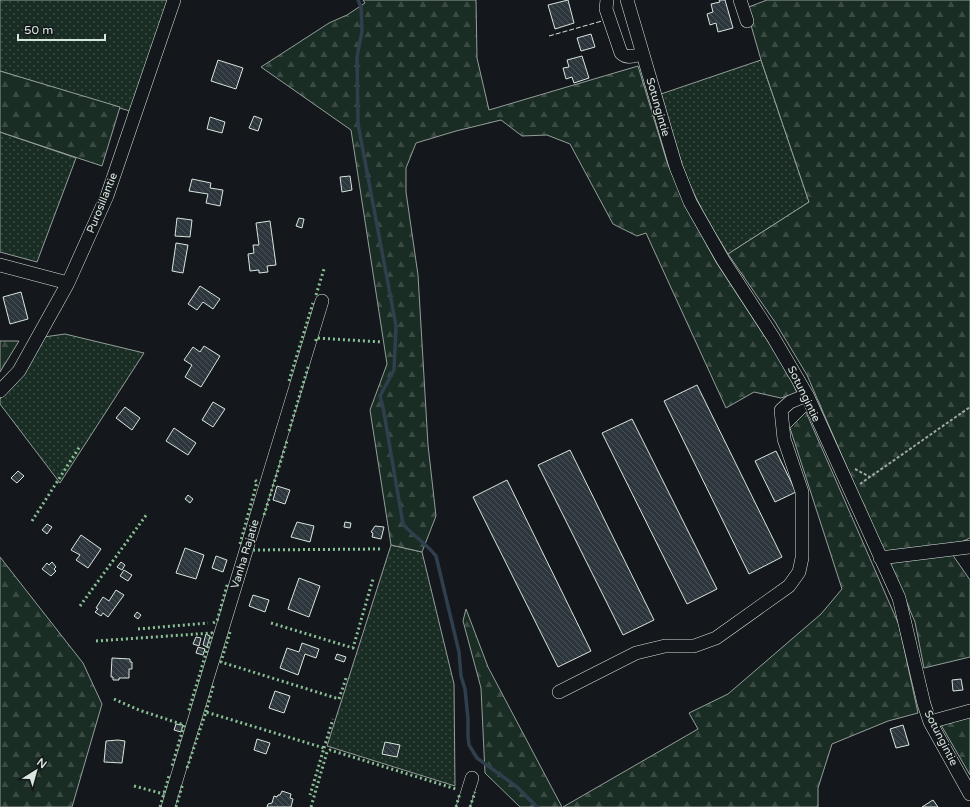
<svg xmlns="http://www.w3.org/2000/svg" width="970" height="807" viewBox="0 0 970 807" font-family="'Varela Round',sans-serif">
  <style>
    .green { fill: url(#green-dots); stroke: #939e99 }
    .forest { fill: url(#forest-firs); stroke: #939e99 }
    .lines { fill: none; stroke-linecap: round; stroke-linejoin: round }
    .stream { stroke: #2f3f4d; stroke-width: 3.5 }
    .building { fill: url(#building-back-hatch); stroke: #d8e6dc }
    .minor-casing { stroke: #d8e6dc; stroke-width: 14 }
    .path { stroke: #9da8a2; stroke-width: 2; stroke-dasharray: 3 2; stroke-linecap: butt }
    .minor { stroke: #14181c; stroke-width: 13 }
    .hedge { stroke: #8ac095; stroke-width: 3; stroke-dasharray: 2 3; stroke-linecap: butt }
    .fence { stroke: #d8e6dc; stroke-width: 1; stroke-dasharray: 5 2; stroke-linecap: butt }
    .labels { text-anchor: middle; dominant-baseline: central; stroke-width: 3; stroke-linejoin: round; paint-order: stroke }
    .street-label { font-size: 11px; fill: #d8e6dc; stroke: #14181c }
  </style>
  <defs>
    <pattern id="green-dots" width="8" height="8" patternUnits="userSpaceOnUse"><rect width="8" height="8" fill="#1a2d24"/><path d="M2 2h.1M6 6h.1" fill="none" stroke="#3b4b43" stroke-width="1.8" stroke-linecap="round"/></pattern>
    <pattern id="forest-firs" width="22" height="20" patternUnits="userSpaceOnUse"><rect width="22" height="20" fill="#1a2d24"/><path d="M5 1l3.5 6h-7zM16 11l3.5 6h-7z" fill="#3b4b43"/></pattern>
    <pattern id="building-back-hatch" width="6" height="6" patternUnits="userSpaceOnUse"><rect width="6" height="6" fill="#2c363c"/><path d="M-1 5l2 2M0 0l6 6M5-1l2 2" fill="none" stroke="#4a5358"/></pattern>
  </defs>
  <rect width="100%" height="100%" fill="#14181c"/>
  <path class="green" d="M 0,0 L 174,0 L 136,113 L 0,71 Z
    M 761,60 L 809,202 L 728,254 C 711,226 694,198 683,167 C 674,144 668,118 661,94 Z
    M 0,132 L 76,158 L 37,262 L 0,252 Z
    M 65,334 L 144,353 L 60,483 L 0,404 L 0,399 L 25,372 L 44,337 Z
    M 391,545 L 422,552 L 454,684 L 455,786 L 327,746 Z"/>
  <path class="forest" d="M 363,0 L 476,0 L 477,58 L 489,110 L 638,66 L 667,162 L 685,205 L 716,262 L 788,372 L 797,393 L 781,398 L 754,392 L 726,408 L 646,233 L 637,236 L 613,224 L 570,144 L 547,135 L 522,136 L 501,120 L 456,131 L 416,143 L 406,168 L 406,192 L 418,275 L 428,445 L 436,516 L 422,552 L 391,545 L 370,410 L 387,364 L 351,130 L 261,67 L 329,23 L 347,15 L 365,3 Z
    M 767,0 L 970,0 L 970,538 L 953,546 L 884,553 L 807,375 L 775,322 L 728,254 L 809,202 L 761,60 L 746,8 Z
    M 0,71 L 120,107 L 102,166 L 0,132 Z
    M 0,341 L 19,341 L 0,372 Z
    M 806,412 L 899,625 L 918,713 L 888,721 L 832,744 L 818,788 L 818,807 L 563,807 L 698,729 L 689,713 L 728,694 L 821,614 L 842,589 L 790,428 Z
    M 952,554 L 970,580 L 970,657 L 924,668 L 915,622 L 889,561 Z
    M 0,557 L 83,663 L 102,704 L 72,807 L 0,807 Z
    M 466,609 L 488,667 L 562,807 L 520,807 L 485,773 L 481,688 L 463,621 Z
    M 970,716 L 970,775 L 941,725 Z"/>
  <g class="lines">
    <path class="stream" d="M 358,0 L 361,7 L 362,31 L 357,57 L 358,124 L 396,326 L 394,370 L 380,396 L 383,407 L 403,524 C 413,536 426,543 436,556 L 459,652 L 461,676 L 465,689 L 468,719 L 468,736 L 469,745 L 477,758 L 517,787 L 537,807"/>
  </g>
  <path class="building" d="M 568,0 L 574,23 L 555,29 L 548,5 Z
    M 719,0 L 725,0 L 733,28 L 718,32 L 716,23 L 710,25 L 707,14 L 713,12 L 711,4 L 720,2 Z
    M 591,34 L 595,47 L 581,51 L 577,38 Z
    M 582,56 L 589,78 L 574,83 L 572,77 L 566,79 L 563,68 L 569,67 L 567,60 Z
    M 218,60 L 243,68 L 236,89 L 211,81 Z
    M 254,116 L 262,119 L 258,131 L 249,128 Z
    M 210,117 L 225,122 L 222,133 L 207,129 Z
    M 350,176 L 352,190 L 342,192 L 340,177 Z
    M 192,179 L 211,183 L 210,188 L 223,190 L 220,206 L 206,203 L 208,194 L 189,191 Z
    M 177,218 L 192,220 L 190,237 L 175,236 Z
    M 299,218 L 304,219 L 302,228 L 296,226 Z
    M 270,221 L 276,265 L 267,266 L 268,272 L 259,273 L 259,270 L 250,271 L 248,254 L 254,253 L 253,245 L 259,245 L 256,223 Z
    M 176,243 L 188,245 L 183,273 L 172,271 Z
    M 200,286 L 220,299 L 213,309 L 203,302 L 197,310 L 188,304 Z
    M 21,292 L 28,319 L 10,324 L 3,297 Z
    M 204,346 L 220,356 L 201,387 L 185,377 L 192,365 L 184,360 L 193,347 L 200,352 Z
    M 697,385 L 782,557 L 749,574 L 664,401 Z
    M 213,402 L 225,409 L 213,427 L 202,420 Z
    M 125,407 L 140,418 L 132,430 L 116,418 Z
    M 632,419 L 717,589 L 687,604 L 602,433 Z
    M 174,428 L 196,443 L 188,455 L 166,441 Z
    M 570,450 L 654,620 L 623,635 L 538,465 Z
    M 776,451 L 796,492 L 775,502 L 755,461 Z
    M 18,471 L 24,476 L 17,483 L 11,478 Z
    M 507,480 L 591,651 L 558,667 L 473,497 Z
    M 277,486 L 290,490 L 285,504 L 273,500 Z
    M 188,495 L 193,499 L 190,503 L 185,499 Z
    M 297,522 L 314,526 L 310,542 L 291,537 Z
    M 345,522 L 351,523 L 350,528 L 344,527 Z
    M 47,524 L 52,527 L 47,534 L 42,530 Z
    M 375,526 L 384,527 L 381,539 L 372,537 L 373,533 L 371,532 Z
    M 81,535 L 101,549 L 88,568 L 76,560 L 80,555 L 71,550 Z
    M 185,548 L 204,555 L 196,579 L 176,573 Z
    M 216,556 L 227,560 L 223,572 L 212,568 Z
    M 52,562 L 56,567 L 54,569 L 56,571 L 51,576 L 42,569 L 47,563 L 49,565 Z
    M 121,562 L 125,565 L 122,570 L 117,567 Z
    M 124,570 L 132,575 L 128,581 L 120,576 Z
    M 299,578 L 320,586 L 309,617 L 288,609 Z
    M 116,590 L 124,595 L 108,617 L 103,613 L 101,616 L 95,612 L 98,609 L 96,608 L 103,597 L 109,601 Z
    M 253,595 L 269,600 L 265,612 L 249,606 Z
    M 137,612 L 141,615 L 138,619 L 134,616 Z
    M 206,634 L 210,636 L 207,647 L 203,645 Z
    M 196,637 L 201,638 L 199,646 L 193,644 Z
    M 302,643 L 319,649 L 316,658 L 305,654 L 298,675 L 280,668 L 287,648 L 299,652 Z
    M 198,647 L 205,649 L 203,655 L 196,653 Z
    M 337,654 L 346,657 L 344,662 L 335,659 Z
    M 112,658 L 130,659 L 130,662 L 132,662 L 132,669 L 129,669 L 129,678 L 119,678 L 119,680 L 113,680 L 113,677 L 111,677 Z
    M 961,679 L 963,690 L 953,691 L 952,680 Z
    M 275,691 L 290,696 L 284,713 L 269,708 Z
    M 176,724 L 183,725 L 181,732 L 174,730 Z
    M 903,725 L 909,745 L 896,748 L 890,729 Z
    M 257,739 L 270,743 L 266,754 L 254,750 Z
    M 118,740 L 125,741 L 122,763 L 104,762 L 106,741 Z
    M 385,742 L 400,745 L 397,757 L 382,754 Z
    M 282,791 L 291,794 L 290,798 L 293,799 L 291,807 L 267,807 L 268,804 L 272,803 L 274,796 L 277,797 L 278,795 L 280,795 Z
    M 933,800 L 938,807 L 922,807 Z"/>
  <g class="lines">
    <defs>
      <path id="minor" d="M 607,0 L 606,9 L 621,53 C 627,59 634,56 642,54
        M 627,0 L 676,167 L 690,202 L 723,260 L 773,337 L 807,395 L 899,598 L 924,704 L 930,722 L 970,794
        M 740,0 L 747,21
        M 0,265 L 68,283
        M 0,391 L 19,371 L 68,283 L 107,196 L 174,0
        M 880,558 L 970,547
        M 559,692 L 636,653 L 665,646 L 694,646 L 716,638 L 789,586 L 799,572 L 802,558 L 802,492 L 784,439 L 781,410 L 790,402 L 807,395
        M 930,722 L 970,711
        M 168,807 L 322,301
        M 463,807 L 472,778"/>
    </defs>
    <use href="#minor" class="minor-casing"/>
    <path class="path" d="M 855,469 L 870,477
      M 860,484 L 970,407"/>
    <use href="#minor" class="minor"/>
    <path class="hedge" d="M 316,295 L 324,269
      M 316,341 L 316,338 L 382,342
      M 289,381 L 313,303
      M 289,431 L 309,364
      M 264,515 L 287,441
      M 32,521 L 80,446
      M 240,544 L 257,482 L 255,480
      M 253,550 L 382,549
      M 80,606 L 147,514
      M 213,623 L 217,621 L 228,582
      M 271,623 L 353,648 L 373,579
      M 138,629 L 208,623
      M 230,632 L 221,662 L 339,699 L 346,678
      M 96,641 L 212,633 L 188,713
      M 114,699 L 139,710 L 184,725 L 172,766
      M 206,712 L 214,683
      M 324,748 L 333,719
      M 187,768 L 206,712 L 324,748 L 310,795
      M 134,786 L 164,794
      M 160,807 L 169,776
      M 176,807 L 183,783
      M 311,807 L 327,752 L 330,750 L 456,789
      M 456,807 L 460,793
      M 470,807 L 475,792"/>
    <path class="fence" d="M 549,36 L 602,21"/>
  </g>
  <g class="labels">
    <g class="street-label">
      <text transform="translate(658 107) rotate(74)">Sotungintie</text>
      <text transform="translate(102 203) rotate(-68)">Purosillantie</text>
      <text transform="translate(804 394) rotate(64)">Sotungintie</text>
      <text transform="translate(245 554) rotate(-73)">Vanha Rajatie</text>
      <text transform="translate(941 738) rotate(63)">Sotungintie</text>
    </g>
  </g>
  <g transform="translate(36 771) rotate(37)" stroke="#14181c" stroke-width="3" paint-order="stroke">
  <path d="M0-3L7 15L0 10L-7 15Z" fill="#d8e6dc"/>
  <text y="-6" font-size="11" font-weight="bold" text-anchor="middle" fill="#d8e6dc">N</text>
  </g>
  <path d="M18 34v6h87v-6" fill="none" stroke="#d8e6dc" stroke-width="2"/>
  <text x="24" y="34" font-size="12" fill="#d8e6dc" stroke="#14181c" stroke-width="3" paint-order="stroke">50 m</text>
</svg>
